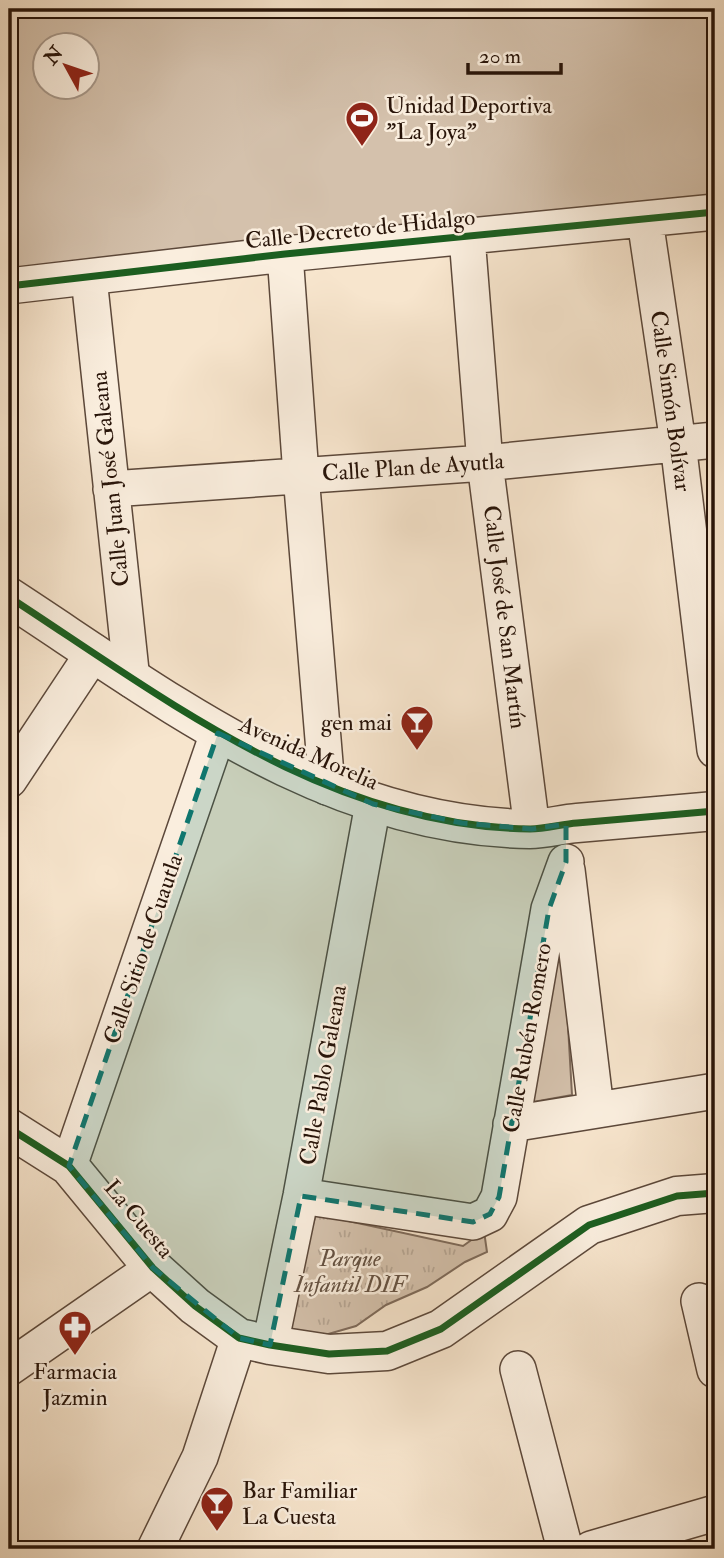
<svg xmlns="http://www.w3.org/2000/svg" width="724" height="1558" viewBox="0 0 724 1558" font-family="'IM FELL Double Pica',serif">
  <style>
    .green { fill: #d4c1ac; stroke: #7e6a5a; stroke-width: 2; fill-rule: evenodd }
    .park { fill: url(#park-tufts); stroke: #7e6a5a; stroke-width: 2 }
    .lines { fill: none; stroke-linecap: round; stroke-linejoin: round }
    .minor-casing { stroke: #5c483a; stroke-width: 38 }
    .tertiary-casing { stroke: #5c483a; stroke-width: 41 }
    .minor { stroke: #faeede; stroke-width: 35 }
    .tertiary { stroke: #faeede; stroke-width: 38 }
    .cycleway-casing { stroke: #faeede; stroke-width: 11 }
    .cycleway { stroke: #1b5e20; stroke-width: 7 }
    .marked { fill: #0f766e; fill-opacity: 0.2; stroke: #0f766e; stroke-width: 5; stroke-dasharray: 14 9; stroke-linejoin: round }
    .labels { text-anchor: middle; dominant-baseline: central; stroke-width: 5; stroke-linejoin: round; paint-order: stroke }
    .poi-label { font-size: 23px; fill: #281409; stroke: #faeede; text-anchor: start }
    .street-label { font-size: 23px; fill: #281409; stroke: #faeede }
    .park-label { font-size: 23px; font-style: italic; fill: #645142; stroke: #faeede }
  </style>
  <defs>
    <pattern id="park-tufts" width="24" height="20" patternUnits="userSpaceOnUse" patternTransform="scale(1.75)"><rect width="24" height="20" fill="#d4c1ac"/><path d="M3 7l-1-3M5 7V3M7 7l1-3M15 17l-1-3M17 17v-4M19 17l1-3" fill="none" stroke="#b6a593"/></pattern>
  </defs>
  <rect width="100%" height="100%" fill="#f7e5cd"/>
  <filter id="stains"><feTurbulence type="fractalNoise" baseFrequency=".00286" numOctaves="4"/><feColorMatrix values="0 0 0 0 .2 0 0 0 0 .09 0 0 0 0 .02 0 0 0 .5 -.17"/></filter>
  <radialGradient id="worn" r=".72"><stop offset=".6" stop-color="#630" stop-opacity="0"/><stop offset="1" stop-color="#630" stop-opacity=".3"/></radialGradient>
  <path class="green" d="M 9,9 L 715,9 L 715,209 L 9,279 ZM 46,46 L 88,46 L 88,88 L 46,88 Z
    M 560,887 L 572,1095 L 522,1104 Z"/>
  <path class="park" d="M 316,1214 L 463,1246 L 484,1231 L 487,1252 L 465,1262 L 427,1287 L 386,1305 L 356,1326 L 318,1337 L 282,1331 Z"/>
  <g class="lines">
    <defs>
      <path id="minor" d="M 645,220 L 678,443 L 715,750
        M 467,237 L 485,463 L 532,829
        M 285,254 L 301,475 L 327,787
        M 89,278 L 132,680
        M 9,286 L 285,254 L 715,212
        M 111,489 L 485,463 L 715,440
        M 9,780 L 94,652
        M 567,870 L 596,1109
        M 511,1124 L 715,1091
        M 69,1166 L 218,733
        M 301,1196 L 473,1222 L 490,1214 L 499,1197 L 549,909 L 566,862
        M 699,1301 L 715,1370
        M 270,1345 L 301,1196 L 373,804
        M 9,1368 L 153,1268
        M 518,1369 L 565,1549
        M 155,1549 L 200,1457 L 239,1338
        M 591,1549 L 715,1513"/>
      <path id="tertiary" d="M 9,597 C 170,702 328,826 530,829 C 546,829 562,824 577,823 C 623,819 669,815 715,811
        M 9,1128 L 69,1166 L 153,1268 L 195,1306 L 239,1338 L 270,1345 L 329,1354 L 387,1351 L 441,1329 L 589,1225 L 677,1196 L 715,1193"/>
    </defs>
    <use href="#minor" class="minor-casing"/>
    <use href="#tertiary" class="tertiary-casing"/>
    <use href="#minor" class="minor"/>
    <use href="#tertiary" class="tertiary"/>
    <defs>
      <path id="cycleway" d="M 9,286 L 285,254 L 715,212
        M 9,597 C 170,702 328,826 530,829 C 546,829 562,824 577,823 C 623,819 669,815 715,811
        M 9,1128 L 69,1166 L 153,1268 L 195,1306 L 239,1338 L 270,1345 L 329,1354 L 387,1351 L 441,1329 L 589,1225 L 677,1196 L 715,1193"/>
    </defs>
    <use href="#cycleway" class="cycleway-casing"/>
    <use href="#cycleway" class="cycleway"/>
  </g>
  <path class="marked" d="M 218,733 L 373,804 L 462,823 L 532,829 L 566,824 L 566,862 L 549,909 L 499,1197 L 490,1214 L 473,1222 L 301,1196 L 270,1345 L 239,1338 L 153,1268 L 69,1166 Z"/>
  <defs>
    <symbol id="stadium-pin" viewBox="-11 -11 22 30"><path d="M0 17L-7.5 6A9.5 9.5 0 1 1 7.5 6Z" fill="#8f2418" stroke="#faeede"/><path d="M0-5a6.5 5 0 1 0 0 10a6.5 5 0 1 0 0-10ZM-3.5-1.8h7v3.6h-7Z" fill="#fff"/></symbol>
    <symbol id="bar-pin" viewBox="-11 -11 22 30"><path d="M0 17L-7.5 6A9.5 9.5 0 1 1 7.5 6Z" fill="#8f2418" stroke="#faeede"/><path d="M-6-5H6L.8 .8V4.5H3.5V6h-7V4.5H-.8V.8Z" fill="#fff"/></symbol>
    <symbol id="pharmacy-pin" viewBox="-11 -11 22 30"><path d="M0 17L-7.5 6A9.5 9.5 0 1 1 7.5 6Z" fill="#8f2418" stroke="#faeede"/><path d="M-2-6h4v4h4v4h-4v4h-4v-4h-4v-4h4Z" fill="#fff"/></symbol>
  </defs>
  <g fill-rule="evenodd">
    <use href="#stadium-pin" x="343" y="99" width="38" height="52"/>
    <use href="#bar-pin" x="398" y="703" width="38" height="52"/>
    <use href="#pharmacy-pin" x="56" y="1308" width="38" height="52"/>
    <use href="#bar-pin" x="198" y="1484" width="38" height="52"/>
  </g>
  <g class="labels">
    <g class="poi-label">
      <text x="386" y="105">Unidad Deportiva<tspan x="386" dy="26">"La Joya"</tspan></text>
      <text x="392" y="722" text-anchor="end">gen mai</text>
      <text x="75" y="1371" text-anchor="middle">Farmacia<tspan x="75" dy="26">Jazmin</tspan></text>
      <text x="242" y="1490">Bar Familiar<tspan x="242" dy="26">La Cuesta</tspan></text>
    </g>
    <g class="street-label">
      <text transform="translate(360 229) rotate(-6)">Calle Decreto de Hidalgo</text>
      <text transform="translate(671 401) rotate(82)">Calle Simón Bolívar</text>
      <text transform="translate(413 467) rotate(-4)">Calle Plan de Ayutla</text>
      <text transform="translate(110 479) rotate(-96)">Calle Juan José Galeana</text>
      <text transform="translate(505 617) rotate(83)">Calle José de San Martín</text>
      <text transform="translate(309 753) rotate(24)">Avenida Morelia</text>
      <text transform="translate(143 949) rotate(-71)">Calle Sitio de Cuautla</text>
      <text transform="translate(527 1038) rotate(-80)">Calle Rubén Romero</text>
      <text transform="translate(323 1075) rotate(-80)">Calle Pablo Galeana</text>
      <text transform="translate(139 1219) rotate(50)">La Cuesta</text>
    </g>
    <g class="park-label">
      <text x="350" y="1258">Parque<tspan x="350" dy="26">Infantil DIF</tspan></text>
    </g>
  </g>
  <rect width="724" height="1558" fill="none" stroke="#f7e5cd" stroke-width="35"/>
  <rect x="10" y="10" width="703" height="1537" fill="none" stroke="#281409" stroke-width="3.5"/>
  <rect x="18" y="18" width="689" height="1523" fill="none" stroke="#281409" stroke-width="2"/>
  <g transform="translate(66 66) rotate(310)"><circle r="33" fill="#faeede" stroke="#a69789" stroke-width="2"/>
  <path d="M0-5L12 26L0 18L-12 26Z" fill="#8f2418"/>
  <text y="-10" font-size="19" font-weight="bold" text-anchor="middle" fill="#281409">N</text>
  </g>
  <path d="M468 63v10h93v-10" fill="none" stroke="#281409" stroke-width="3.5"/>
  <text x="479" y="63" font-size="21" fill="#281409" stroke="#faeede" stroke-width="5" paint-order="stroke">20 m</text>
  <rect width="100%" height="100%" filter="url(#stains)"/>
  <rect width="100%" height="100%" fill="url(#worn)"/>
</svg>
